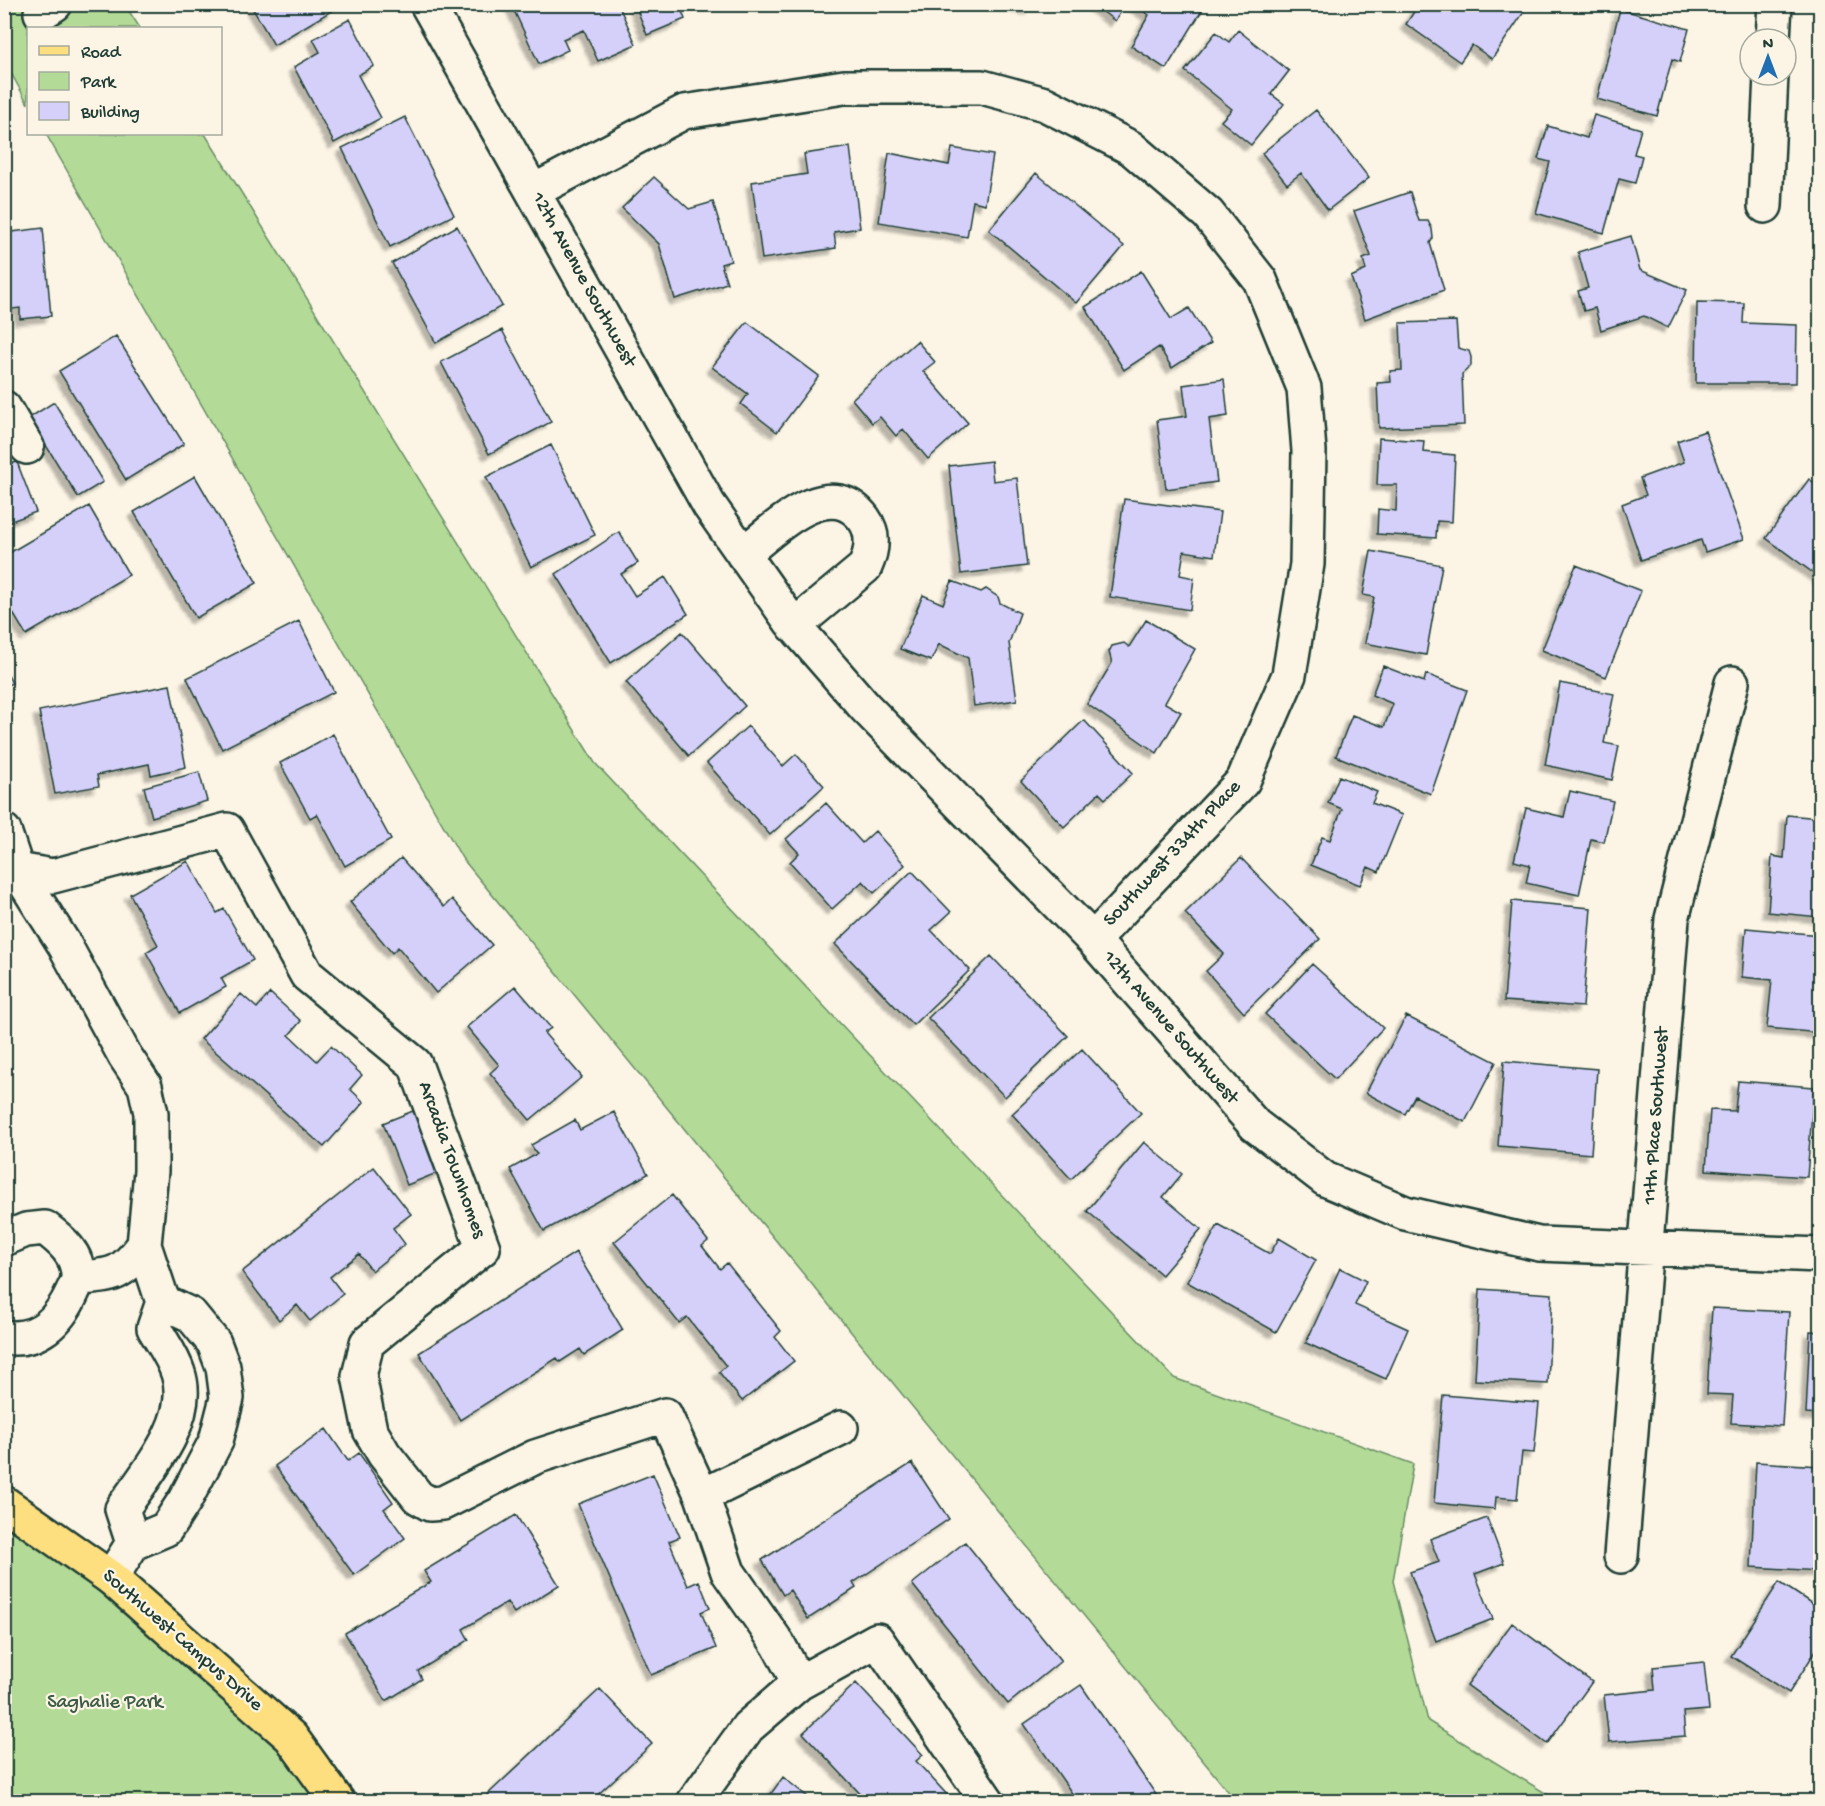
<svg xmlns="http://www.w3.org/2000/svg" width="1825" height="1806" viewBox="0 0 1825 1806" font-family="'Gochi Hand',sans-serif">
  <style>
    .green { fill: #b3db97; stroke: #698c66; stroke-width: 1.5 }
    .building { fill: #d5d0f9; stroke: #1f3d34; stroke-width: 1.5; filter: url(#shadow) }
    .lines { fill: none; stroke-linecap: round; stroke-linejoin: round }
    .minor-casing { stroke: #1f3d34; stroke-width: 38 }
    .major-casing { stroke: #1f3d34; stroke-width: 38 }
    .minor { stroke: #fcf5e5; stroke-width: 33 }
    .major { stroke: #fedf80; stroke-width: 33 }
    .labels { text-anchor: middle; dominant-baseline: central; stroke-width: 4.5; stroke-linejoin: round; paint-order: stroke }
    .street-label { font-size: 20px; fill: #1f3d34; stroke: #fcf5e5 }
    .park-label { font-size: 20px; fill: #3d5d48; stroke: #fcf5e5 }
  </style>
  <defs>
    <filter id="shadow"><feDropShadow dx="-5.5" dy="5.5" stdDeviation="1.5" flood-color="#0004"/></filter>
  </defs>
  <rect width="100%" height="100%" fill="#fcf5e5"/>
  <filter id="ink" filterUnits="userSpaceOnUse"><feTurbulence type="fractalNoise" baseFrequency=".0167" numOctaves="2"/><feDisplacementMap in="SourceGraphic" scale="12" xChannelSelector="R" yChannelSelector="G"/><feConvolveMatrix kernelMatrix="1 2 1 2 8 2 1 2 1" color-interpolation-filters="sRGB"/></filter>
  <g filter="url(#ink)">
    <path class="green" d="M 4,5 L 125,5 L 140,28 L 28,28 L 28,104 L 5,62 Z
      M 46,134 L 205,134 L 595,763 L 1174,1378 L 1413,1464 L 1393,1581 L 1428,1721 L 1550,1796 L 1566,1801 L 1236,1801 L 462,858 Z
      M 4,1503 L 20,1512 L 338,1801 L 5,1801 Z"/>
    <path class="building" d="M 250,4 L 330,4 L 333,10 L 274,45 Z
      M 511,4 L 618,4 L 636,44 L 598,61 L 584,30 L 563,39 L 568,50 L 539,64 Z
      M 635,4 L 679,4 L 685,19 L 647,35 Z
      M 1004,4 L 1031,4 L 1030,9 Z
      M 1093,4 L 1126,4 L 1115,21 Z
      M 1133,4 L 1206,4 L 1166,69 L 1131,46 L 1149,15 Z
      M 1419,4 L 1513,4 L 1524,12 L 1492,59 L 1472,45 L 1460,62 L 1406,24 Z
      M 1620,9 L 1689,29 L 1680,62 L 1672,59 L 1657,116 L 1597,99 Z
      M 350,19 L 374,66 L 358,75 L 381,118 L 334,143 L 294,67 L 320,52 L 313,39 Z
      M 1238,30 L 1289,71 L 1271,94 L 1284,104 L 1251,145 L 1221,121 L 1232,109 L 1185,71 L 1216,32 L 1229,42 Z
      M 1316,110 L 1369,178 L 1328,210 L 1301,173 L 1287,184 L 1262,153 Z
      M 1594,115 L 1641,129 L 1634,154 L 1642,156 L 1635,183 L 1619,179 L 1604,233 L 1536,213 L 1550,162 L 1538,159 L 1548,126 L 1587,138 Z
      M 405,117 L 454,215 L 390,247 L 342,148 Z
      M 850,147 L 860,228 L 834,232 L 836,248 L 762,259 L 752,182 L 807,174 L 804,154 Z
      M 952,148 L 993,155 L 985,204 L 973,201 L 967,237 L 879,222 L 889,153 L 949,165 Z
      M 1036,173 L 1124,246 L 1076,303 L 989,230 Z
      M 654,177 L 689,209 L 713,202 L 731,261 L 721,264 L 727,283 L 675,299 L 659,244 L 622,208 Z
      M 1410,192 L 1419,221 L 1428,221 L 1432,229 L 1433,238 L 1430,243 L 1444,290 L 1365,319 L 1351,277 L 1366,270 L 1363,259 L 1371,256 L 1354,211 Z
      M 457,226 L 502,306 L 436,343 L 392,263 Z
      M 43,228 L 51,316 L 20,319 L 20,308 L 4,310 L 4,233 Z
      M 1631,236 L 1640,270 L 1687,290 L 1668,328 L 1644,316 L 1601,330 L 1595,308 L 1584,311 L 1578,291 L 1588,288 L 1578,252 Z
      M 1141,271 L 1171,319 L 1189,308 L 1211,343 L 1172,368 L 1159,347 L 1124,370 L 1085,307 Z
      M 1697,302 L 1744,303 L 1743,323 L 1797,325 L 1796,383 L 1696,383 Z
      M 1456,321 L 1458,348 L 1469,351 L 1471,357 L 1471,366 L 1462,374 L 1464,425 L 1379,428 L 1377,383 L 1391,382 L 1390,371 L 1402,370 L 1400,323 Z
      M 747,322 L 819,376 L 777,432 L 741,404 L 748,394 L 712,367 Z
      M 502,330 L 551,422 L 489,454 L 441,362 Z
      M 116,336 L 184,444 L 126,480 L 59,371 Z
      M 917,341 L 935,362 L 923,371 L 968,423 L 928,459 L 903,429 L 896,436 L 880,417 L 872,423 L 852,399 Z
      M 4,346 L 11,347 L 7,377 L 4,376 Z
      M 1224,379 L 1228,416 L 1209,419 L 1217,482 L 1166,489 L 1157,420 L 1187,416 L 1183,385 Z
      M 54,402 L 103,482 L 78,497 L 29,418 Z
      M 1705,431 L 1744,539 L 1705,552 L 1701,540 L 1641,560 L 1622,504 L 1646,495 L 1640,478 L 1684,462 L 1677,441 Z
      M 1379,438 L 1424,441 L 1423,452 L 1455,455 L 1452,522 L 1437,521 L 1436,538 L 1377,534 L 1378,509 L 1396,511 L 1397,485 L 1377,485 Z
      M 551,445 L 595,535 L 531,567 L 486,477 Z
      M 991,461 L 993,481 L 1017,478 L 1027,566 L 961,574 L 949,466 Z
      M 17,462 L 36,512 L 6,523 L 4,466 Z
      M 195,476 L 257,583 L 196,618 L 134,512 Z
      M 1809,479 L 1820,487 L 1820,578 L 1766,538 Z
      M 1124,499 L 1220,512 L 1214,556 L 1184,551 L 1180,575 L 1194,578 L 1190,610 L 1110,597 Z
      M 89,506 L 129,575 L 26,635 L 4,598 L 4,556 Z
      M 619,532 L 638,563 L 621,574 L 635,596 L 665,577 L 688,614 L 611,663 L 556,574 Z
      M 1371,551 L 1442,565 L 1426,655 L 1365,643 L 1374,597 L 1363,595 Z
      M 1576,565 L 1641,591 L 1606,677 L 1542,650 Z
      M 952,581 L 981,592 L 986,589 L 998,597 L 1000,603 L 1020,613 L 1009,643 L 1017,700 L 974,706 L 968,658 L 939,644 L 931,661 L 900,649 L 923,595 L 943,604 Z
      M 1146,620 L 1195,649 L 1165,703 L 1181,712 L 1157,753 L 1087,704 L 1112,663 L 1109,652 L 1112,646 L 1124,643 L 1129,647 Z
      M 299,621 L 334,692 L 222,749 L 187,678 Z
      M 682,632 L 745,706 L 689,756 L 626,682 Z
      M 1383,666 L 1424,682 L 1426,674 L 1467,690 L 1431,794 L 1336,756 L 1352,715 L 1384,727 L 1393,704 L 1372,695 Z
      M 4,668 L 12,683 L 4,687 Z
      M 1560,683 L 1614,694 L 1604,743 L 1619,746 L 1612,780 L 1545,765 Z
      M 170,685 L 186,767 L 151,775 L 149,764 L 97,775 L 99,786 L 55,794 L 39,711 Z
      M 1084,720 L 1133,773 L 1105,799 L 1099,793 L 1064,827 L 1021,781 Z
      M 748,726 L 783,766 L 796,754 L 824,786 L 770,835 L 707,763 Z
      M 333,734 L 391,840 L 345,866 L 317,814 L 310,818 L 280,763 Z
      M 199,772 L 207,801 L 152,817 L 144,787 Z
      M 1339,776 L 1377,792 L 1372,803 L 1402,815 L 1379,872 L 1368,867 L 1360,885 L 1311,865 L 1322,837 L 1330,840 L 1342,809 L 1328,803 Z
      M 1570,791 L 1613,801 L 1604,842 L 1591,839 L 1579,895 L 1526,883 L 1530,865 L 1514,861 L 1526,808 L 1564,817 Z
      M 826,803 L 862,843 L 875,831 L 905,865 L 874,893 L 863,881 L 832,909 L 790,862 L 799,853 L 786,839 Z
      M 1787,815 L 1820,818 L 1820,917 L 1768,912 L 1772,856 L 1784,858 Z
      M 401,858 L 444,907 L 452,899 L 492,945 L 436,993 L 398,947 L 392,953 L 350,902 Z
      M 1241,858 L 1320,939 L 1244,1013 L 1206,971 L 1224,954 L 1185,913 Z
      M 188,861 L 217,913 L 224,909 L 253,960 L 221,978 L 226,987 L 180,1013 L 146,952 L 158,945 L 130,894 Z
      M 912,871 L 951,912 L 931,930 L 970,970 L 913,1025 L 835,944 Z
      M 1512,901 L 1591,908 L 1583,1007 L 1504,1001 Z
      M 1746,928 L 1820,935 L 1820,1033 L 1767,1028 L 1772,980 L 1742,977 Z
      M 991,956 L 1068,1036 L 1005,1097 L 928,1018 Z
      M 1312,964 L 1383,1028 L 1335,1079 L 1265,1014 Z
      M 515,986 L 551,1028 L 544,1033 L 582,1077 L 530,1120 L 490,1073 L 499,1065 L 467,1027 Z
      M 270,993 L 301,1021 L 289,1035 L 317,1061 L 331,1046 L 362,1075 L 350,1089 L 364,1102 L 324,1147 L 201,1039 L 241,994 L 257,1008 Z
      M 1406,1016 L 1496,1062 L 1465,1122 L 1415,1096 L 1405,1114 L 1366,1093 Z
      M 1082,1049 L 1141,1113 L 1071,1179 L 1012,1114 Z
      M 1504,1061 L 1597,1069 L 1591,1154 L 1498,1146 Z
      M 1738,1081 L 1814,1087 L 1807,1177 L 1706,1170 L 1710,1110 L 1735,1111 Z
      M 418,1109 L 442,1171 L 407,1185 L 383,1123 Z
      M 614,1112 L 648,1174 L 544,1231 L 510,1169 L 537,1154 L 531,1145 L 575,1120 L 580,1130 Z
      M 1144,1142 L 1182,1174 L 1163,1197 L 1201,1229 L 1162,1275 L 1087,1211 Z
      M 374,1167 L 411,1214 L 393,1228 L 405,1244 L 372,1271 L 359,1254 L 330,1277 L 343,1294 L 310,1321 L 297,1305 L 279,1320 L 242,1272 Z
      M 672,1195 L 708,1241 L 702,1246 L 720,1269 L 727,1263 L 781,1331 L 775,1337 L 794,1361 L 742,1401 L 719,1372 L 726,1366 L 687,1317 L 679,1323 L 614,1242 Z
      M 1218,1225 L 1270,1254 L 1279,1238 L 1316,1260 L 1276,1332 L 1187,1282 Z
      M 576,1252 L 623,1330 L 584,1355 L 580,1349 L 560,1362 L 557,1358 L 460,1420 L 419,1353 Z
      M 1340,1268 L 1366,1281 L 1355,1305 L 1408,1329 L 1386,1379 L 1306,1343 Z
      M 1480,1289 L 1552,1294 L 1548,1384 L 1475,1380 Z
      M 1712,1308 L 1789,1312 L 1782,1426 L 1731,1423 L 1733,1395 L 1707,1394 Z
      M 1810,1331 L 1820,1332 L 1820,1415 L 1806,1414 Z
      M 1443,1395 L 1539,1403 L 1534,1453 L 1522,1452 L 1517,1499 L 1496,1497 L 1495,1509 L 1434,1503 Z
      M 326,1429 L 348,1461 L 359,1453 L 393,1502 L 384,1509 L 405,1538 L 354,1575 L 275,1466 Z
      M 1756,1462 L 1820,1466 L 1820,1571 L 1751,1567 Z
      M 912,1463 L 949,1519 L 853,1583 L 856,1588 L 808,1619 L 790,1590 L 783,1595 L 762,1560 Z
      M 653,1474 L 680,1537 L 669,1541 L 688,1586 L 699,1581 L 710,1608 L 701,1612 L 716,1648 L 651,1675 L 578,1504 Z
      M 516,1515 L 559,1585 L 514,1613 L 507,1602 L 463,1629 L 469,1640 L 418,1671 L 422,1679 L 386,1701 L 345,1633 L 431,1582 L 424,1571 Z
      M 1487,1518 L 1504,1563 L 1475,1574 L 1493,1619 L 1436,1641 L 1410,1572 L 1439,1562 L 1430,1539 Z
      M 965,1542 L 1061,1661 L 1008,1704 L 912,1584 Z
      M 1779,1582 L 1820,1609 L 1820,1644 L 1789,1693 L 1731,1656 Z
      M 1512,1623 L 1592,1682 L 1547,1744 L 1467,1685 Z
      M 1704,1662 L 1709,1710 L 1683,1712 L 1685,1736 L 1609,1742 L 1604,1695 L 1655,1690 L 1653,1667 Z
      M 856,1683 L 923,1755 L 916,1761 L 951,1799 L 948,1802 L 865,1802 L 866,1800 L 803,1733 Z
      M 1081,1685 L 1161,1802 L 1078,1802 L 1024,1724 Z
      M 600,1689 L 652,1744 L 590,1802 L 491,1802 L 486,1796 Z
      M 783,1777 L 814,1802 L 765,1802 Z"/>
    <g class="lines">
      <defs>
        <path id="minor" d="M 427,4 L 709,505 L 791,622 L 865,707 L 1093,940 L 1255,1125 L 1325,1179 L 1405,1213 L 1539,1244 L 1820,1255
          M 41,13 L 55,4
          M 1773,39 L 1775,4
          M 534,191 L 684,112 L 844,87 L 982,87 L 1045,104 L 1131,148 L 1208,214 L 1260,280 L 1304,388 L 1309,451 L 1307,564 L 1289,675 L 1243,781 L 1093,940
          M 1765,206 L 1771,75
          M 4,408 L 27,447
          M 743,554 C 774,530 829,472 864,519 C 875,534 872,551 865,567 L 794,626
          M 4,831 L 17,870 L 64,944 L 125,1056 L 145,1086 L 151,1113 L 151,1171 L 144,1245 L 163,1302
          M 4,877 L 17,870 L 53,876 L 227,830 L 307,975 L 415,1064 L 483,1248 L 367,1343 L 359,1376 L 370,1430 L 384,1454 L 418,1497 L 430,1504 L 443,1503 L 535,1457 L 665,1415 L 702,1496 L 728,1572 L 778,1644 L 799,1683
          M 4,1239 L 26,1230 L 45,1228 C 61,1240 78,1254 78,1276 C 79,1281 74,1288 72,1293 C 59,1321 38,1343 4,1337
          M 79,1278 C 115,1276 122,1274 144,1245
          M 702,1496 L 841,1428
          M 133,1543 L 122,1509 C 147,1473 194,1419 178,1373 C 173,1357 162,1342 154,1328 L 163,1302
          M 1621,1556 L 1672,919 L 1732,683
          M 111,1578 L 133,1543 L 166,1529 L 185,1500 L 216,1441 L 227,1398 L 223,1367 L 214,1343 L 191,1315 L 163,1302
          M 694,1802 L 748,1727 L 799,1683 L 877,1640 L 988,1802"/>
        <path id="major" d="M 4,1503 L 111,1578 L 291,1737 L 338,1802"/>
      </defs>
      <use href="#minor" class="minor-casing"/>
      <use href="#major" class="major-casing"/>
      <use href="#minor" class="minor"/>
      <use href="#major" class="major"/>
    </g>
  </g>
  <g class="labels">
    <g class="street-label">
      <text transform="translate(583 280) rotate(61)">12th Avenue Southwest</text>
      <text transform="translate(1173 854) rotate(-47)">Southwest 334th Place</text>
      <text transform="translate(1170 1028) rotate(49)">12th Avenue Southwest</text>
      <text transform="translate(1657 1116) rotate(-86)">11th Place Southwest</text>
      <text transform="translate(451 1160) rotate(70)">Arcadia Townhomes</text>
      <text transform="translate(182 1641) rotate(41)">Southwest Campus Drive</text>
    </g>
    <g class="park-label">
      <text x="105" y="1703">Saghalie Park</text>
    </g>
  </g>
  <rect width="1825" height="1806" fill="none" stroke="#fcf5e5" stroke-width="24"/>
  <rect x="12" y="12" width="1801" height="1782" fill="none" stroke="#1f3d34" stroke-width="2" filter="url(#ink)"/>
  <rect x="27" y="27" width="195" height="108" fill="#fcf5e5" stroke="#a4ab9e" stroke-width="1.5"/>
  <rect x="39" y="46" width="30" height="9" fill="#fedf80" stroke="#a4ab9e" stroke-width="1.5"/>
  <text x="81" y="57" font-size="18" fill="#1f3d34">Road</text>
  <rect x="39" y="72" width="30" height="18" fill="#b3db97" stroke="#a4ab9e" stroke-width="1.5"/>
  <text x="81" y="87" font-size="18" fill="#1f3d34">Park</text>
  <rect x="39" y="102" width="30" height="18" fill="#d5d0f9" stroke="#a4ab9e" stroke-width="1.5"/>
  <text x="81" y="117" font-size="18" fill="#1f3d34">Building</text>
  <g transform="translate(1768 57)"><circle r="28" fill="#fcf5e5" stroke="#a4ab9e" stroke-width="1.5"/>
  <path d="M0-4.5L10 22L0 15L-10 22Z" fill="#1f6fb2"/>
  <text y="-9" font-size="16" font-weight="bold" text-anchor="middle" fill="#1f3d34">N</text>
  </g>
</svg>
